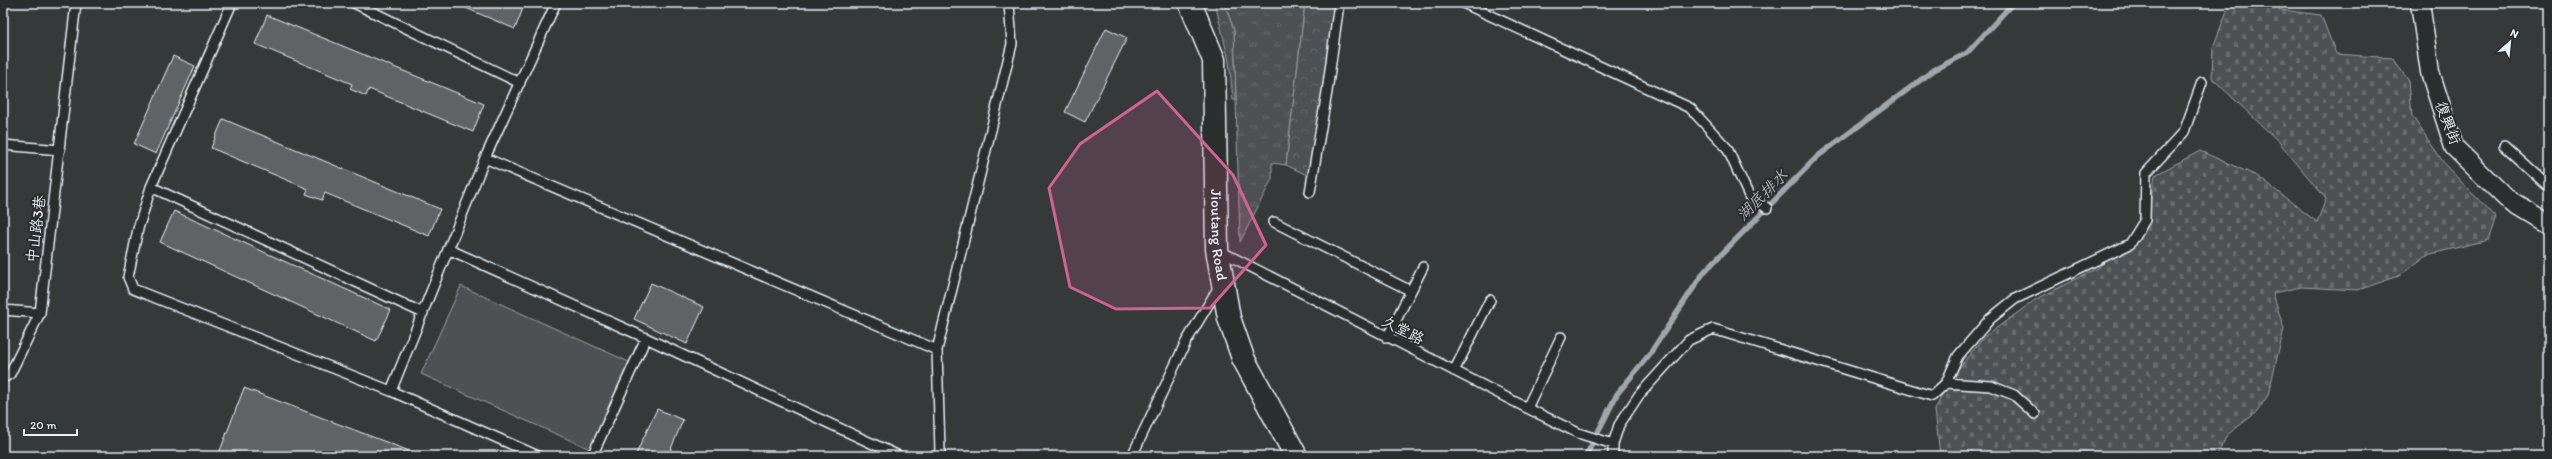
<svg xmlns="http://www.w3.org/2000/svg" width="2552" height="459" viewBox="0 0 2552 459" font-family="Itim,'LXGW WenKai TC',sans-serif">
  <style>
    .grass { fill: url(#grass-tufts); stroke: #9aa1a5 }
    .forest { fill: url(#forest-crowns); stroke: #9aa1a5 }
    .cemetery { fill: url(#cemetery-stones); stroke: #9aa1a5 }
    .garden { fill: #4d5152; stroke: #9aa1a5 }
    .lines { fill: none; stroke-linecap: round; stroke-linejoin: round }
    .stream { stroke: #a0a7ac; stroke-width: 5.5 }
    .building { fill: #5f6365; stroke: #e8f1f8 }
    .service-casing { stroke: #e8f1f8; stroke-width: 12 }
    .minor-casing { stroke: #e8f1f8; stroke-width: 21 }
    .tertiary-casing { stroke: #e8f1f8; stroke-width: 25 }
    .service { stroke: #2a2d2e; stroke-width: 9 }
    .minor { stroke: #2a2d2e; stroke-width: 18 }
    .tertiary { stroke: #2a2d2e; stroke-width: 22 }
    .marked { fill: #cf6492; fill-opacity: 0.2; stroke: #cf6492; stroke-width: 3; stroke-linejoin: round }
    .labels { text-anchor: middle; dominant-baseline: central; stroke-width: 4; stroke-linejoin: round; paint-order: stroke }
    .street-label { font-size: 15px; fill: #e8f1f8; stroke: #2a2d2e }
    .water-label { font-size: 16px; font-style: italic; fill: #acb3b8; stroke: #2a2d2e }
  </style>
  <defs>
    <pattern id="grass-tufts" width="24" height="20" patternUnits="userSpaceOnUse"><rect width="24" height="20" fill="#4d5152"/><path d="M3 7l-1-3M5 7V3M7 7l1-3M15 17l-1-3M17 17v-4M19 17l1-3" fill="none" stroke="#676a6c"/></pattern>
    <pattern id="forest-crowns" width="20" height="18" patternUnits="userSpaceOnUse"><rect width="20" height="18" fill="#4d5152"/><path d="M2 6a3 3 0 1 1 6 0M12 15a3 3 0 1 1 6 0" fill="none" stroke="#676a6c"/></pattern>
    <pattern id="cemetery-stones" width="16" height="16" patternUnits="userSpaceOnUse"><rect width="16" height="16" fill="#4d5152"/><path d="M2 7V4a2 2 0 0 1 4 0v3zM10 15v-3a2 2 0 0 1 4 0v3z" fill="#676a6c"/></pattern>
  </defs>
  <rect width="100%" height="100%" fill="#35393a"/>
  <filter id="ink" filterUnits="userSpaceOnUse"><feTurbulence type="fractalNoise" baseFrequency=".025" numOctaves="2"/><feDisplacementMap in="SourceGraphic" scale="8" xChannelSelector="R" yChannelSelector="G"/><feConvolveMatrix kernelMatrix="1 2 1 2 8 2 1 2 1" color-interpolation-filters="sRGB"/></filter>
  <g filter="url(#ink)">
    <path class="grass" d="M 1224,3 L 1305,3 L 1286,165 L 1272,163 L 1272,179 L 1240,242 L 1234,30 Z"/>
    <path class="forest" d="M 1215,3 L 1224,3 L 1234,30 L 1236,100 L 1233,100 L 1229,61 Z
      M 1305,3 L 1337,3 L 1311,177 L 1286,165 Z"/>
    <path class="cemetery" d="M 2230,3 L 2248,3 L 2258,7 L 2321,15 L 2336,54 L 2392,58 L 2409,81 L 2412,116 L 2446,166 L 2496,218 L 2488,240 L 2427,255 L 2399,276 L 2358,290 L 2301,287 L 2273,293 L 2284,329 L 2268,395 L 2257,412 L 2227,435 L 2217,456 L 1940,456 L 1935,410 L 1947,383 L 1984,337 L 2035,300 L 2097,268 L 2145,232 L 2155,175 L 2200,151 L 2257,176 L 2317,222 L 2326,199 L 2279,142 L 2212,78 L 2213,47 Z"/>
    <path class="garden" d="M 461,286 L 629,362 L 590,449 L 421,374 Z"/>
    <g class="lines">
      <path class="stream" d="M 1586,456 L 1617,394 L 1649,355 L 1704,272 L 1818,156 L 1934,70 L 1967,53 L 2013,3"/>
    </g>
    <path class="building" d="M 454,3 L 525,3 L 515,29 Z
      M 267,15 L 484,104 L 473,132 L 369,89 L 366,96 L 350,89 L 352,84 L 255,44 Z
      M 1106,28 L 1127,38 L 1085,122 L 1065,112 Z
      M 173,56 L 195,66 L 156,154 L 134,144 Z
      M 223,119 L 440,209 L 429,236 L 325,193 L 322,200 L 306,194 L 308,189 L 211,148 Z
      M 174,211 L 391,310 L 376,341 L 160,242 Z
      M 651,283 L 704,307 L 687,344 L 634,319 Z
      M 244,388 L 420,455 L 420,456 L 218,456 Z
      M 657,409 L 683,420 L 668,456 L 635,456 Z"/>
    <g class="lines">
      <defs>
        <path id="service" d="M 232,3 L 151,187 L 423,313
          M 354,3 L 520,83
          M 1463,3 L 1690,108 L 1727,148 L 1749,196 L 1767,208
          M 3,145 L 60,150
          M 2504,146 L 2549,187
          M 485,158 L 556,3
          M 151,187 L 138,229 L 128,277 L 133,289 L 391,391
          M 1310,192 L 1327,92 L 1339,3
          M 1274,222 L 1411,291
          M 448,249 L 646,338
          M 1220,251 L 1527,408 L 1578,433 L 1613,444
          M 3,310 L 40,313
          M 1387,338 L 1423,267
          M 937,350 L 1012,44 L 1009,3
          M 1454,371 L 1490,300
          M 3,378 L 10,374 L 40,313 L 76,3
          M 1946,383 L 1991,386 L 2014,395 L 2035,414
          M 1527,408 L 1561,337
          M 538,456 L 391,391 L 485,158 L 937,350 L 940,451 L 938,456
          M 592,456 L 646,338 L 899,456
          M 1132,456 L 1186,342 L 1220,285
          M 1613,456 L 1613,444 L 1619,425 L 1639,395 L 1689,340 L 1713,329 L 1932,396 L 1946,383 L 1958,356 L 1990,319 L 2015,299 L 2130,244 L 2145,220 L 2146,173 L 2184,132 L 2202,82"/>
        <path id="minor" d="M 2420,3 L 2430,72 L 2454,147 L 2506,198 L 2549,224"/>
        <g id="tertiary">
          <path id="s1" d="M 1190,3 L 1214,60 L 1217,249 L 1229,318 L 1243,358 L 1296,456"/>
        </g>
      </defs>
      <use href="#service" class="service-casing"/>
      <use href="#minor" class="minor-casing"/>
      <use href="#tertiary" class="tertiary-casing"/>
      <use href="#service" class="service"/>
      <use href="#minor" class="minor"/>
      <use href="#tertiary" class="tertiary"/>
    </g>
  </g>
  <path class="marked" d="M 1157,91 L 1233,175 L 1266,245 L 1210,308 L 1116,309 L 1070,287 L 1049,188 L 1080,144 Z"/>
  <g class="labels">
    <g class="street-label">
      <text transform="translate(2448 123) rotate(69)">復興街</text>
      <text transform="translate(36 229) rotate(-83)">中山路3巷</text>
      <text stroke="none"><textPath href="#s1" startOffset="237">Jioutang Road</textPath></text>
      <text transform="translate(1403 330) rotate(27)">久堂路</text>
    </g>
    <g class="water-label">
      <text transform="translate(1762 195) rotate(-45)">湖底排水</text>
    </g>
  </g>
  <rect width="2552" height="459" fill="none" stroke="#2a2d2e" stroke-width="16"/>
  <rect x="8" y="8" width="2536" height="443" fill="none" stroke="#e8f1f8" stroke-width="1.5" filter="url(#ink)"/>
  <g transform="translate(2510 42) rotate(27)" stroke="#2a2d2e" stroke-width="3" paint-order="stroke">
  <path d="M0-3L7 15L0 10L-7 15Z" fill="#e8f1f8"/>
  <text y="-6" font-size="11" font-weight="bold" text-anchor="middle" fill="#e8f1f8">N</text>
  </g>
  <path d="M24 429v6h53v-6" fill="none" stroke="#e8f1f8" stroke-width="2"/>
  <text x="30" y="429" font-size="12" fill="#e8f1f8" stroke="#2a2d2e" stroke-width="3" paint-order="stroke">20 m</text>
</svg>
